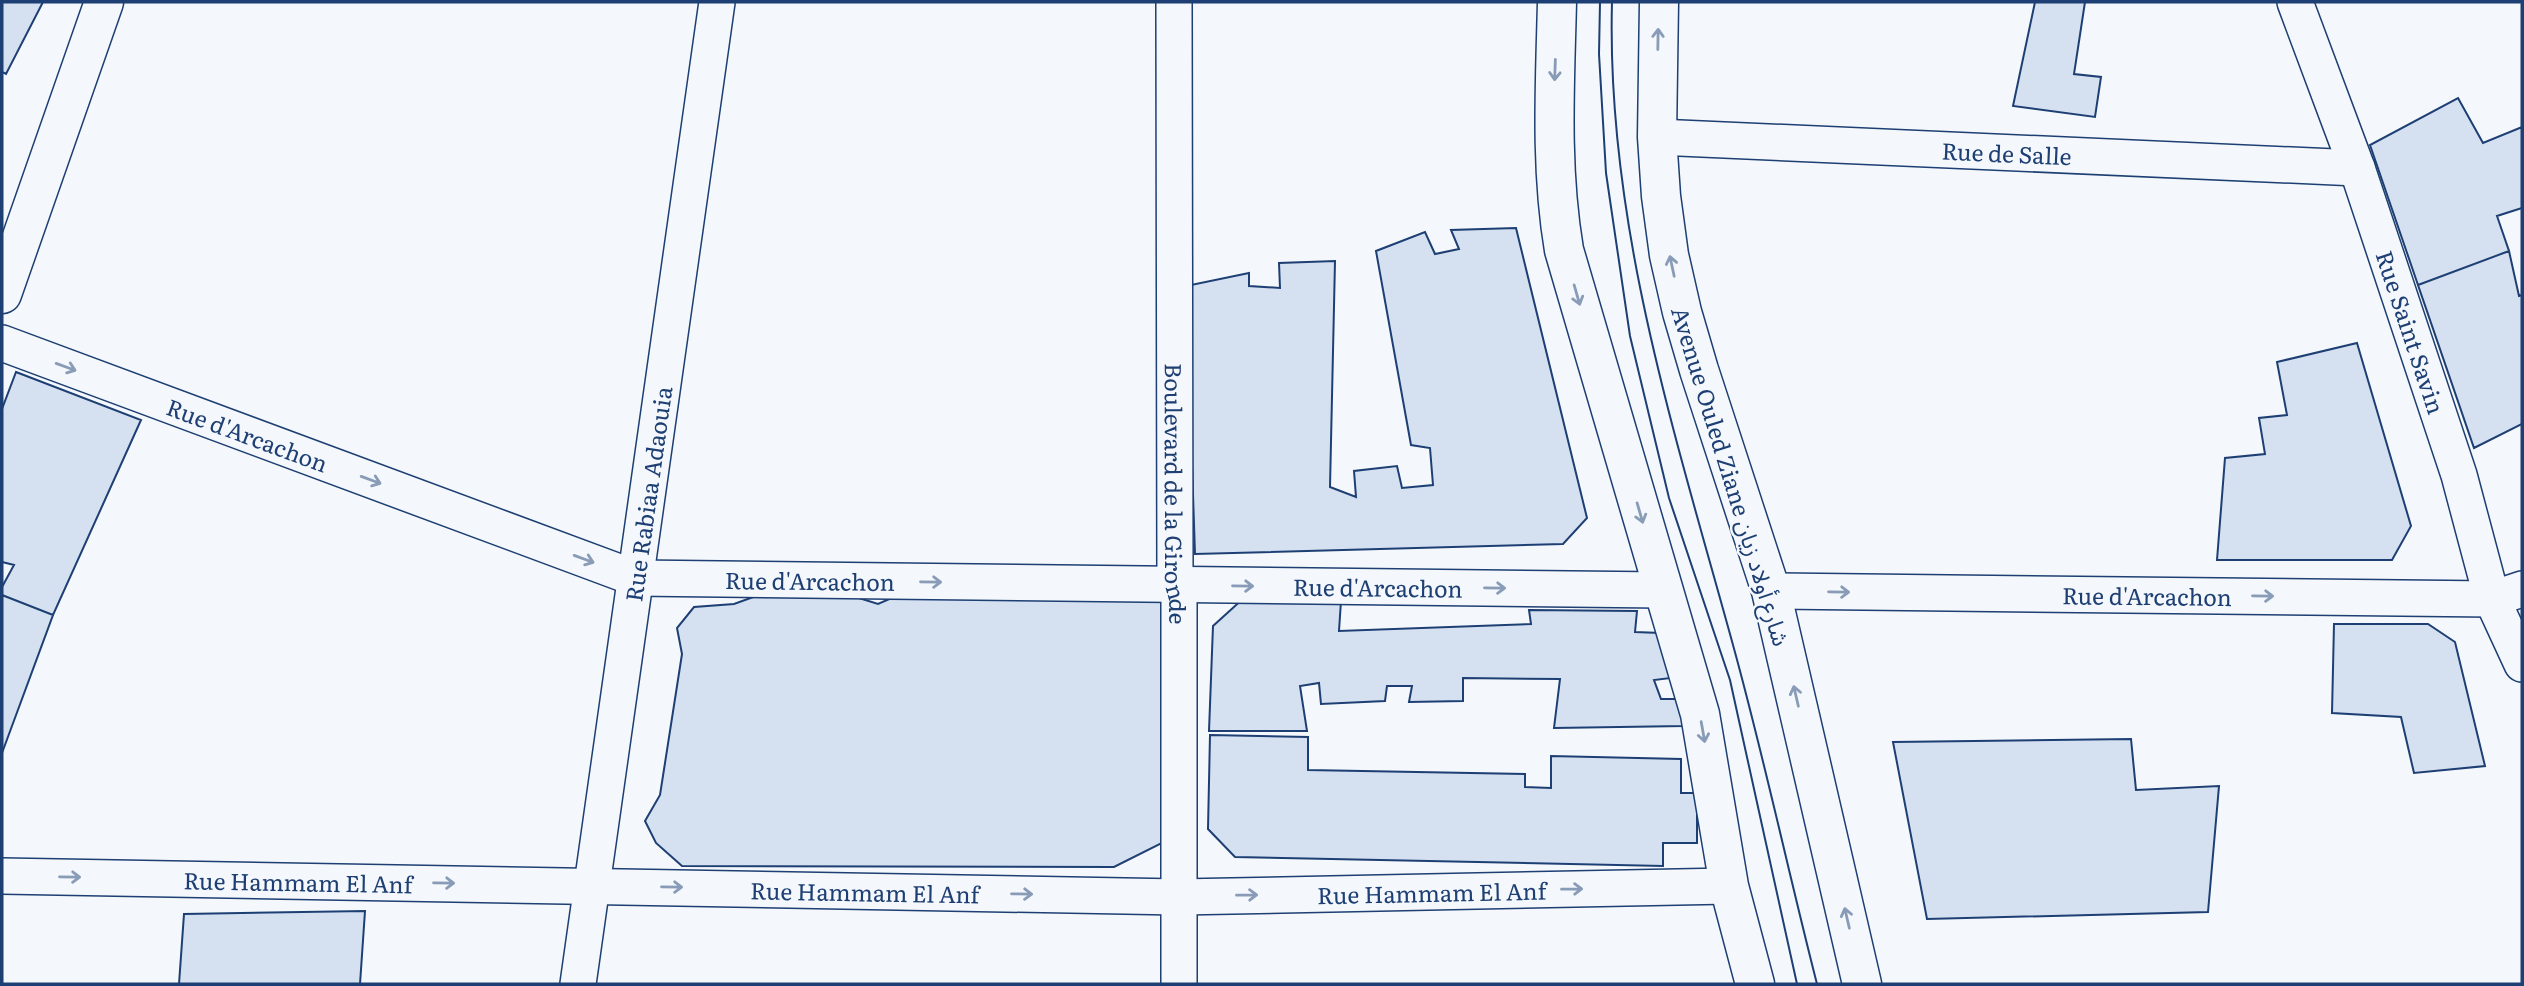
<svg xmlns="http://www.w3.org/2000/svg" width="2524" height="986" viewBox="0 0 2524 986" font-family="Literata,'Noto Sans Arabic',serif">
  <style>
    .building { fill: #d5e0f0; stroke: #1d3f73; stroke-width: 2 }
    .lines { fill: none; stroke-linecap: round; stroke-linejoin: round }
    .minor-casing { stroke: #1d3f73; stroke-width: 38 }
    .tertiary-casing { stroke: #1d3f73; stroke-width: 41 }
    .primary-casing { stroke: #1d3f73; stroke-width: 41 }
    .minor { stroke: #f4f7fb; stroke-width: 35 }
    .tertiary { stroke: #f4f7fb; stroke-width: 38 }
    .primary { stroke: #f4f7fb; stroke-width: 38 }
    .tram { stroke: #1d3f73; stroke-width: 2 }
    .oneway { stroke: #889bb7 }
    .labels { text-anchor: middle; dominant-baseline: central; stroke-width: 5; stroke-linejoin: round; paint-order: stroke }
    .street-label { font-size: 23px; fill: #1d3f73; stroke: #f4f7fb }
  </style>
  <rect width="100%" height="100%" fill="#f4f7fb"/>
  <path class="building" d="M 2,2 L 43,2 L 6,74 L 2,72 Z
    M 2035,2 L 2085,2 L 2074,74 L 2101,77 L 2095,117 L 2013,106 Z
    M 2458,98 L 2483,143 L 2522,127 L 2522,208 L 2497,216 L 2509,251 L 2418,285 L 2370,145 Z
    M 1516,228 L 1587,518 L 1563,544 L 1195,554 L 1186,286 L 1249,273 L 1249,286 L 1280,288 L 1279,263 L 1335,261 L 1330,487 L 1356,497 L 1354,471 L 1397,466 L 1402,488 L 1433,485 L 1430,448 L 1411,445 L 1376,251 L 1425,232 L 1435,254 L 1459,249 L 1451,230 Z
    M 2509,251 L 2519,296 L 2522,295 L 2522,424 L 2474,448 L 2418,285 Z
    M 2357,343 L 2411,526 L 2392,560 L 2217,560 L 2225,458 L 2265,454 L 2259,418 L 2287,415 L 2277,362 Z
    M 16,372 L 141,420 L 53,615 L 2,595 L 2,587 L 14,565 L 2,562 L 2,409 Z
    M 770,591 L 787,591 L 807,598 L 859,598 L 878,604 L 894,597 L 1179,599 L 1178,835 L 1114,867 L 682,866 L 656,843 L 645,821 L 660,795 L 682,654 L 677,628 L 694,607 L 734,604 Z
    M 2,595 L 53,615 L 2,753 Z
    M 1246,596 L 1341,601 L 1339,631 L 1531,624 L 1529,610 L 1637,611 L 1635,632 L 1661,633 L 1671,678 L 1654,680 L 1661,699 L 1682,699 L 1684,726 L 1554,728 L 1560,679 L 1463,678 L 1463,701 L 1409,702 L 1412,686 L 1387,686 L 1385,701 L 1321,704 L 1319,683 L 1300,686 L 1307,731 L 1209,731 L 1213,626 Z
    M 2334,624 L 2428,624 L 2455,642 L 2485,766 L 2414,773 L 2401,717 L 2332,713 Z
    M 1210,735 L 1308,737 L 1308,770 L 1525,774 L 1525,787 L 1551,788 L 1551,756 L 1681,759 L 1681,793 L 1697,793 L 1697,843 L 1663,843 L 1663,866 L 1235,857 L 1208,829 Z
    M 2131,739 L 2136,790 L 2219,786 L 2208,912 L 1927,919 L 1893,742 Z
    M 365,911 L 360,984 L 179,984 L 184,914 Z"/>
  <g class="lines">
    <defs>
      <g id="minor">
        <path id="s1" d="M 1174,2 L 1175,585 L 1179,599 L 1179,984"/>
        <path id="s2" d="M 2295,2 L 2357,168 L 2459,475 L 2492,599 L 2522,664"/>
        <path id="s3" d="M 1657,137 L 2357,168"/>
        <path id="s4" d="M 2,343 L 635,578 L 1663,590"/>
        <path id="s5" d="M 1771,591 L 2492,599 L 2522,589"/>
        <path id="s6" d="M 2,876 L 1179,897 L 1729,886"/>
        <path id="s7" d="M 578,984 L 717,2"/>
      </g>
      <path id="tertiary" d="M 2,294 L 104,2"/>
      <path id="primary" d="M 1557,2 C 1555,85 1550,167 1564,250 L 1700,714 L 1729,886 L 1755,984
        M 1659,2 L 1657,137 L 1661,196 L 1669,255 L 1682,312 L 1699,370 L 1771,591 L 1862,984"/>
    </defs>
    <use href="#minor" class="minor-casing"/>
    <use href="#tertiary" class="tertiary-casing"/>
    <use href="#primary" class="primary-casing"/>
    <use href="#minor" class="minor"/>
    <use href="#tertiary" class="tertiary"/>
    <use href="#primary" class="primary"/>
    <path class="tram" d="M 1600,2 L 1599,54 L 1606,173 L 1630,336 L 1669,498 L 1730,680 L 1797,984
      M 1612,2 C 1606,223 1675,434 1733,645 C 1764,757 1788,871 1817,984"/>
  </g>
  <defs><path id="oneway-shaft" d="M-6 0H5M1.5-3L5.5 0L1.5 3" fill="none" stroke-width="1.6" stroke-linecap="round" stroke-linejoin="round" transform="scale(1.75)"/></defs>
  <g class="oneway">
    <use href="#oneway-shaft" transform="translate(1658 39) rotate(-89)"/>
    <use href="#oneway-shaft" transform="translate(1555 70) rotate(92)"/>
    <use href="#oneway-shaft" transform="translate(1672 266) rotate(-102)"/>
    <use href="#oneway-shaft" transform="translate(1577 295) rotate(74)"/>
    <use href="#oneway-shaft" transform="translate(66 367) rotate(20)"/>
    <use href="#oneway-shaft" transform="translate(371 480) rotate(20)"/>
    <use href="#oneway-shaft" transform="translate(1640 513) rotate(74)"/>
    <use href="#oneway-shaft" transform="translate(584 559) rotate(20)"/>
    <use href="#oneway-shaft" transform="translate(931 582) rotate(1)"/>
    <use href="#oneway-shaft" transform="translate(1243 586) rotate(1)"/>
    <use href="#oneway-shaft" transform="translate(1495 588) rotate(1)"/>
    <use href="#oneway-shaft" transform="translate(1839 592) rotate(1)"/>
    <use href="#oneway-shaft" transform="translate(2263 596) rotate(1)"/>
    <use href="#oneway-shaft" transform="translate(1796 696) rotate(-103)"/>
    <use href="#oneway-shaft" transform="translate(1703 732) rotate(80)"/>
    <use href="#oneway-shaft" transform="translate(70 877) rotate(1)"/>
    <use href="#oneway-shaft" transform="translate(444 883) rotate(1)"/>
    <use href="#oneway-shaft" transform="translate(672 887) rotate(1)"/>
    <use href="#oneway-shaft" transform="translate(1572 889) rotate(-1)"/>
    <use href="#oneway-shaft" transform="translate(1022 894) rotate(1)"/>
    <use href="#oneway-shaft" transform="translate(1247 895) rotate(-1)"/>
    <use href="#oneway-shaft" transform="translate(1847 918) rotate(-103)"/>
  </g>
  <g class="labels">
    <g class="street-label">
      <text stroke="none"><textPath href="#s3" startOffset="350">Rue de Salle</textPath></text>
      <text stroke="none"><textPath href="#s2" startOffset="350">Rue Saint Savin</textPath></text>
      <text stroke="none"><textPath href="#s4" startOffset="262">Rue d'Arcachon</textPath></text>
      <text transform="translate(1732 476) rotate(73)">Avenue Ouled Ziane شارع أولاد زيان</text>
      <text stroke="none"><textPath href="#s7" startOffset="495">Rue Rabiaa Adaouia</textPath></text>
      <text stroke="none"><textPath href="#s1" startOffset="492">Boulevard de la Gironde</textPath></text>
      <text stroke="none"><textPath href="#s4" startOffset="850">Rue d'Arcachon</textPath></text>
      <text stroke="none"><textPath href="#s4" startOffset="1418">Rue d'Arcachon</textPath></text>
      <text stroke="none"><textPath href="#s5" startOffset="376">Rue d'Arcachon</textPath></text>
      <text stroke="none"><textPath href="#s6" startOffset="296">Rue Hammam El Anf</textPath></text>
      <text stroke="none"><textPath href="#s6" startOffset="863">Rue Hammam El Anf</textPath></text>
      <text stroke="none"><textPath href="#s6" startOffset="1430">Rue Hammam El Anf</textPath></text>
    </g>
  </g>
  <rect width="2524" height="986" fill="none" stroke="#1d3f73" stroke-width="7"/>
</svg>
